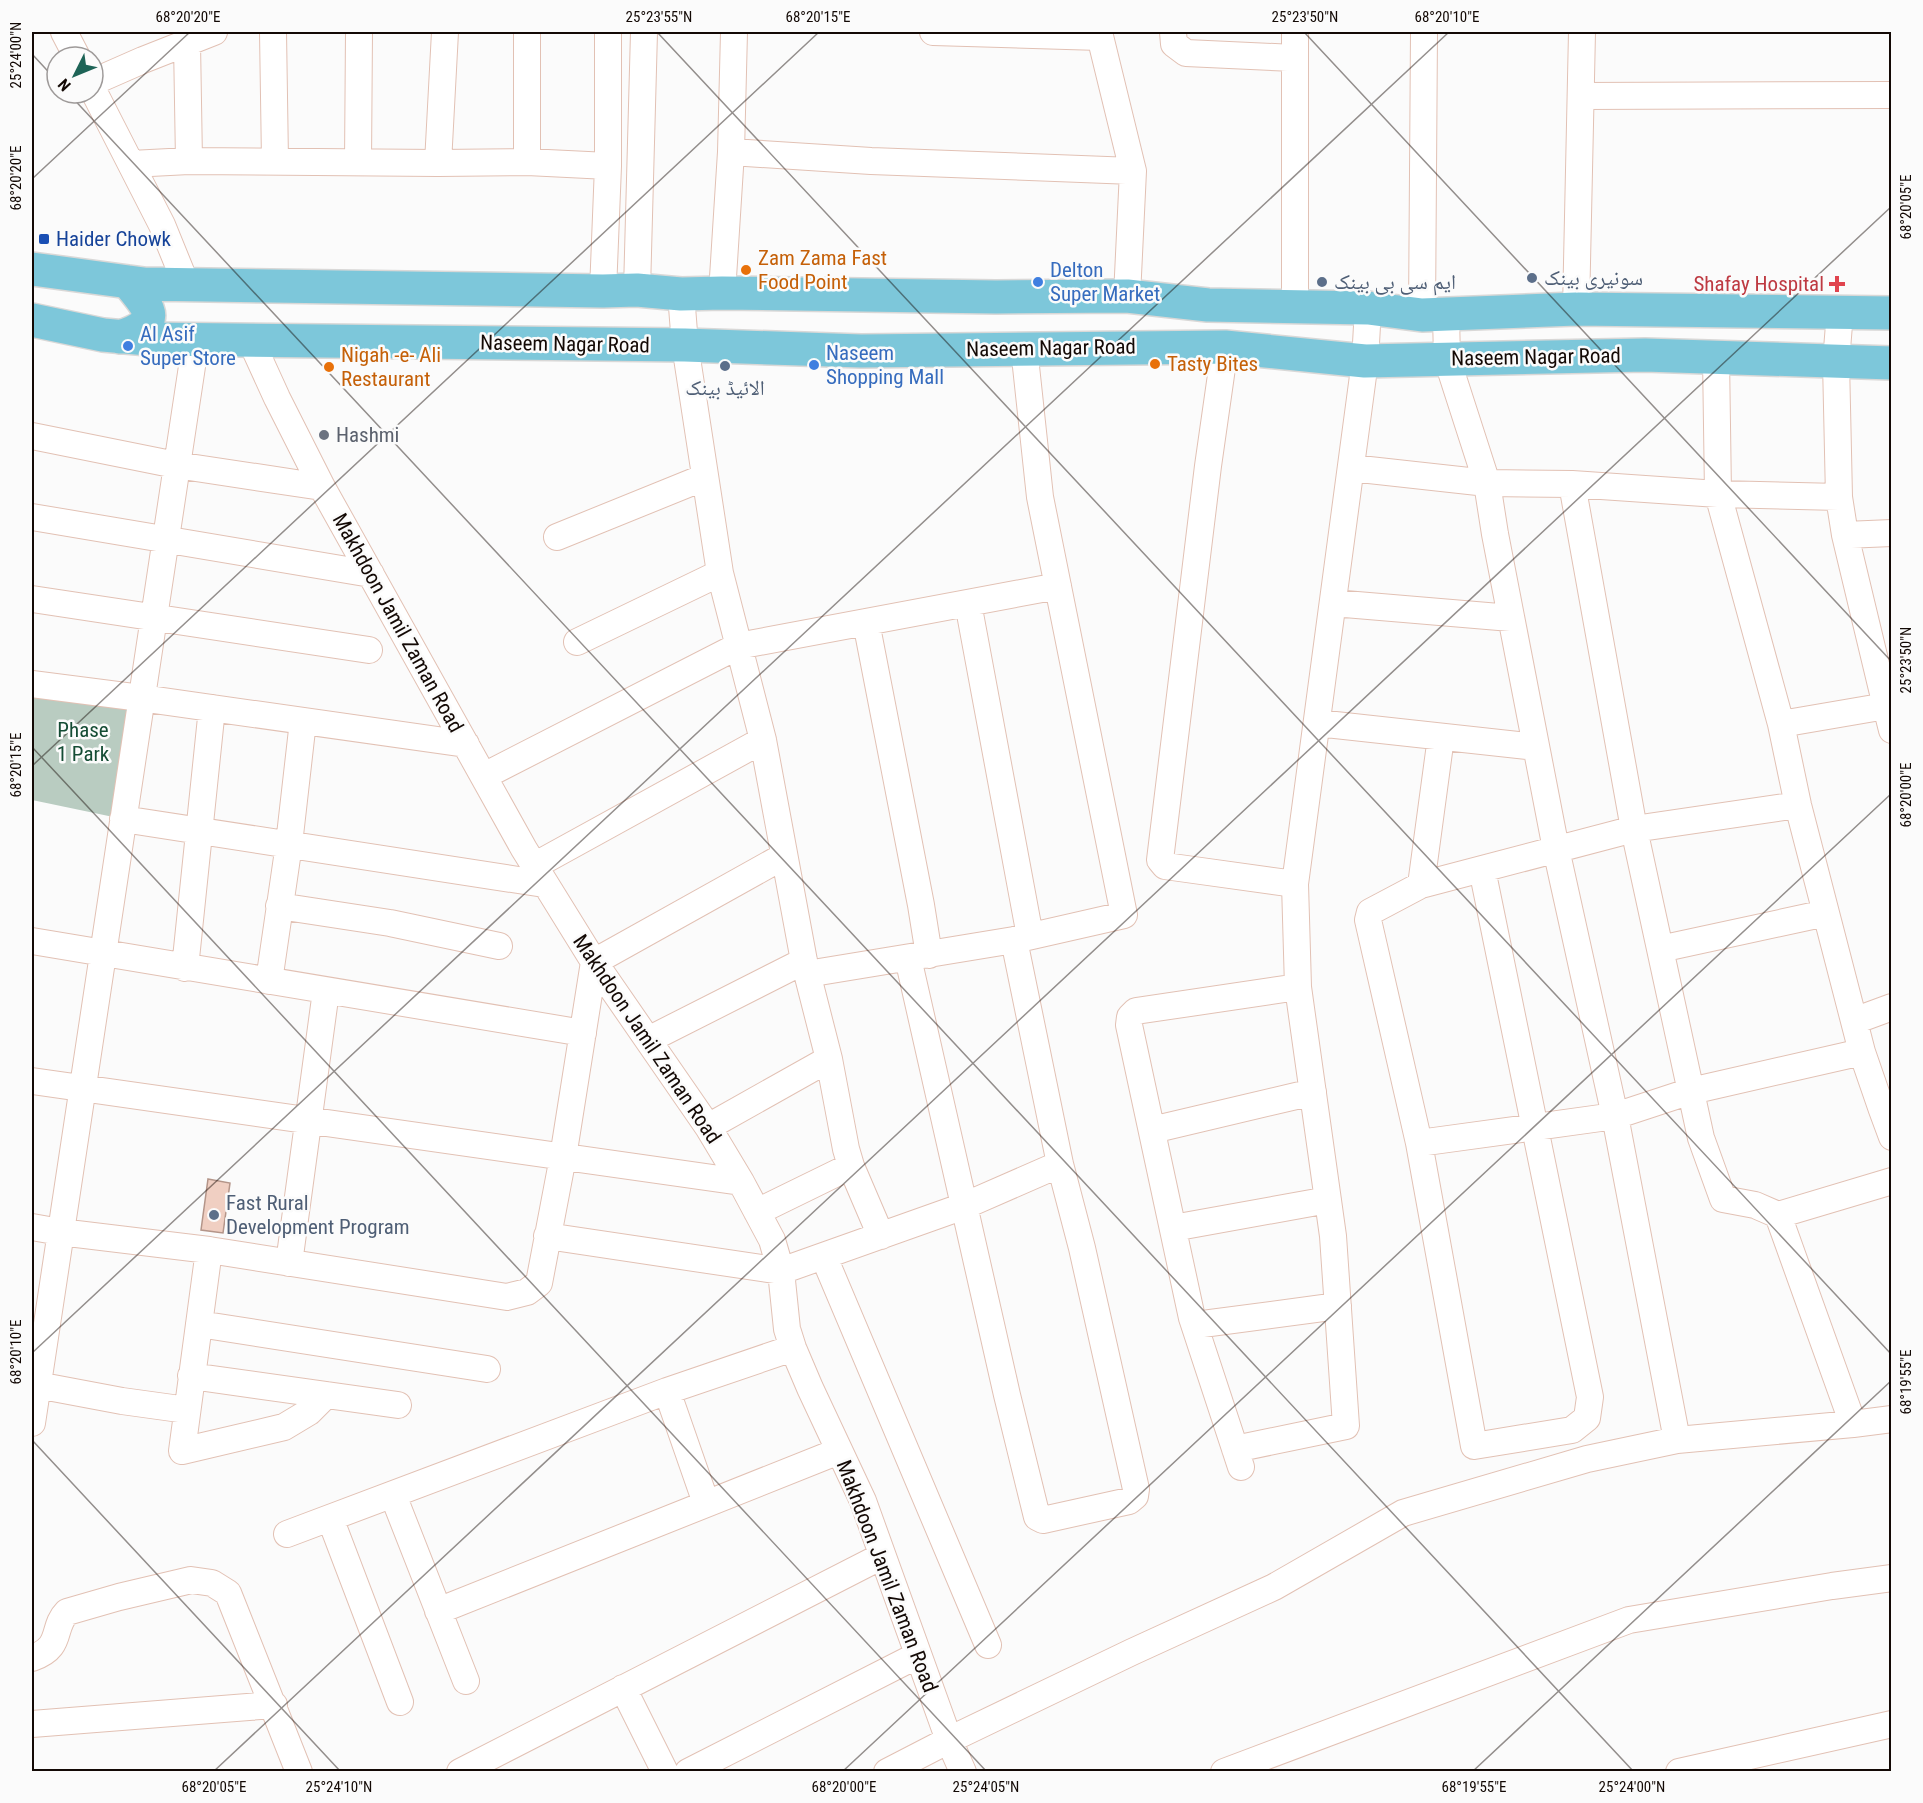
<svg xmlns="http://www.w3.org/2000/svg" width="1923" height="1803" viewBox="0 0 1923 1803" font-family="'Roboto Condensed','Noto Naskh Arabic',sans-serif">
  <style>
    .green { fill: #b9ccc1 }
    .building { fill: #f0cfc2; stroke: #b49589; stroke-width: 1.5 }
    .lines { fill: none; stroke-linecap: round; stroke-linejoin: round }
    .minor-casing { stroke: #e2c1b4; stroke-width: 28 }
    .major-casing { stroke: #d9d8d7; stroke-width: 36 }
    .minor { stroke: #fff; stroke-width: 26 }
    .major { stroke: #7dc7da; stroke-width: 33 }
    .ticks { fill: none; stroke: #130905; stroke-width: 1.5; stroke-opacity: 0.45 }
    .transit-dot { fill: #1a4fb4; stroke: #fbfbfb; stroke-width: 2 }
    .food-dot { fill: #e8710a; stroke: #fbfbfb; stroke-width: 2 }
    .service-dot { fill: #5c6f8a; stroke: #fbfbfb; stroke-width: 2 }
    .shop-dot { fill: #3f7fe0; stroke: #fbfbfb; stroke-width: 2 }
    .health-dot { fill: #e0444e; stroke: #fbfbfb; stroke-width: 2 }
    .worship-dot { fill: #6b7280; stroke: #fbfbfb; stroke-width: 2 }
    .labels { text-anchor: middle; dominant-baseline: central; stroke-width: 5; stroke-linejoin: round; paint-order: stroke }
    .transit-label { font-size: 21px; fill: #164399; stroke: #fbfbfb; text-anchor: start }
    .food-label { font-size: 21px; fill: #c56008; stroke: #fbfbfb; text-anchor: start }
    .shop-label { font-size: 21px; fill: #366cbe; stroke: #fbfbfb; text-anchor: start }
    .service-label { font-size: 21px; fill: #4e5e75; stroke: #fbfbfb; text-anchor: start }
    .health-label { font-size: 21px; fill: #be3a42; stroke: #fbfbfb; text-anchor: end }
    .street-label { font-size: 21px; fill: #130905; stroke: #fbfbfb }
    .worship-label { font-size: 21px; fill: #5b616d; stroke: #fbfbfb; text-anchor: start }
    .park-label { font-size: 21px; fill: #144c34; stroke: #fbfbfb }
    .neatline { fill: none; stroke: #130905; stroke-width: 2 }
    .ticks-label { font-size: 15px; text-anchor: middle; fill: #130905 }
  </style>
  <rect width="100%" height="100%" fill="#fbfbfb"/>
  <path class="green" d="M 32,684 L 141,698 L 123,819 L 32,800 Z"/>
  <path class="building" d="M 208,1179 L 230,1183 L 223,1233 L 201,1230 Z"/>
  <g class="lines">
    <defs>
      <path id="minor" d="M 64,32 L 77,57
        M 273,32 L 275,161
        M 734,32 L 731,152 L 871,161 L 1133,171
        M 933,32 L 1100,37
        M 1099,32 L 1133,171 L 1127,296
        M 1173,32 L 1174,44 L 1186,53 L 1294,58
        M 1295,32 L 1295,306
        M 187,43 L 189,161
        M 93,82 L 143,60 L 214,32
        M 93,90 L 162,225 L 186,284
        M 1581,96 L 1892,95
        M 358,162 L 359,32
        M 527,162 L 527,32
        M 438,163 L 445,32
        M 131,164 L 189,161 L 438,163 L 527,162 L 608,166
        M 637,290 L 644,32
        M 603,291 L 608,166 L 608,32
        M 722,293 L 731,152
        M 681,294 L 685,345 L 720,573 L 763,740 L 804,961 L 829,1059 L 846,1149 L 851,1166 L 881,1236
        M 1576,309 L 1582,32
        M 1422,315 L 1424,32
        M 1446,315 L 1447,359 L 1487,483 L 1495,534 L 1556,849 L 1615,1116 L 1677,1440
        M 251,341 L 277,398 L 322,487 L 524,849 L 594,962 L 708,1127 L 741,1182 L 772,1240 L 781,1271 L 787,1329 L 793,1348 L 810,1388 L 863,1501 L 949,1740 L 963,1772
        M 1225,347 L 1208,466 L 1160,860 L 1165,866 L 1295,884 L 1365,361 L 1368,308
        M 32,436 L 176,465 L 322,487
        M 1351,468 L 1487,483 L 1572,484 L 1718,494 L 1839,497
        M 32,517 L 371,574
        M 1845,535 L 1892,533
        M 557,537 L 705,477
        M 32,599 L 369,650
        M 968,603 L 1030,936
        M 1333,603 L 1511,618
        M 866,622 L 921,905 L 929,955
        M 577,642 L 720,573
        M 32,684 L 141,698 L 466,744
        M 1886,706 L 1892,730
        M 1317,723 L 1536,747
        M 1781,724 L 1886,706 L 1845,535 L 1839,497 L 1836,362 L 1840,312
        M 484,776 L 738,646 L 1058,586
        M 1798,805 L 1634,829 L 1701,1138 L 1723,1199 L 1755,1205 L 1778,1215 L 1892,1181
        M 123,819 L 544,884
        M 534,866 L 763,740
        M 1482,869 L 1590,1397 L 1587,1418 L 1572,1430 L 1474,1446 L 1419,1143 L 1368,920 L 1370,912 L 1421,885 L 1634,829 L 1572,484
        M 1421,885 L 1441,737
        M 279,906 L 390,923 L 499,946
        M 32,941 L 583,1033
        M 1660,949 L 1826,913
        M 908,958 L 1007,1395 L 1037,1517 L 1043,1520 L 1129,1501 L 1135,1496 L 1136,1489 L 1082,1248 L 1060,1164 L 1014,940
        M 185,968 L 212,708
        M 807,974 L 1014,940 L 1124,915 L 1040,497 L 1024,348
        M 269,981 L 289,844 L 303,721
        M 1854,1021 L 1892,1007
        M 648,1040 L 804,961
        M 1862,1052 L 1882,1110
        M 32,1081 L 741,1182
        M 1892,1106 L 1882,1110 L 1892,1137
        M 708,1127 L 829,1059
        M 1152,1130 L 1313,1092
        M 1419,1143 L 1615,1116 L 1691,1091 L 1862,1052 L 1798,805 L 1781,724 L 1718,494 L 1716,357
        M 757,1212 L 851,1166
        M 1778,1215 L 1853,1424
        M 32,1227 L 60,1232 L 209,1250 L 507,1297 L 527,1292 L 539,1283 L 563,1157 L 594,962 L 784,856
        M 1173,1228 L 1328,1200
        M 547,1236 L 781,1271 L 964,1206 L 1060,1164
        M 209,1250 L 182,1451 L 284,1427 L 309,1412 L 326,1395
        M 824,1257 L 988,1645
        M 289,1263 L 326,991
        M 199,1324 L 487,1369
        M 1195,1325 L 1338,1306
        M 191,1376 L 398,1405
        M 37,1385 L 122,1401 L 187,1410
        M 667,1391 L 706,1503
        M 32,1423 L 196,340
        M 1235,1449 L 1346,1426 L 1333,1236 L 1298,987 L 1295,884
        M 1241,1467 L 1192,1318 L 1129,1025 L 1130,1017 L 1136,1011 L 1298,987
        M 393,1495 L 466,1681
        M 330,1518 L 400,1702
        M 287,1534 L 667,1391 L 793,1348
        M 438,1611 L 839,1451
        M 32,1658 C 64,1647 51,1628 67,1612 L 119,1597 L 191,1580 L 212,1583 L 228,1593 L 299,1772
        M 623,1688 L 665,1772
        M 32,1724 L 274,1705
        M 460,1772 L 882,1556
        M 688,1772 L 918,1655
        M 887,1772 L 949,1740 L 1132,1652 L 1274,1587 L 1403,1513 L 1587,1459 L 1677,1440 L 1853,1424 L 1892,1419
        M 1224,1772 L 1629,1620 L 1832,1586 L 1892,1578
        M 1679,1772 L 1892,1724"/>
      <path id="major" d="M 32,269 L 144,284 L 603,291 L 637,290 L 681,294 L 722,293 L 996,297 L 1127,296 L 1208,305 L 1368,308 L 1422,315 L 1576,309 L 1892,313
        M 32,320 L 103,335 L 148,339 L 685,345 L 861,351 L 1225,347 L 1365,361 L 1645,355 L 1892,363
        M 120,337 C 163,323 151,310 128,282"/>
    </defs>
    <use href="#minor" class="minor-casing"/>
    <use href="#major" class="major-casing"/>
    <use href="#minor" class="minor"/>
    <use href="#major" class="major"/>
  </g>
  <path class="ticks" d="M 657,32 L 1892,1355M 1304,32 L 1892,662M 32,54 L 57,81M 68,93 L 1634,1772M 32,179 L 190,32M 32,747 L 987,1772M 32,766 L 819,32M 32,1353 L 1449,32M 32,1440 L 341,1772M 213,1772 L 1892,206M 842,1772 L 1892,793M 1472,1772 L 1892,1380"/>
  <rect class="transit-dot" x="38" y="233" width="12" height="12" rx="3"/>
  <g class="food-dot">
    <circle cx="746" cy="270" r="6"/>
    <circle cx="1155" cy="364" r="6"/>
    <circle cx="329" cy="367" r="6"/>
  </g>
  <g class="service-dot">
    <circle cx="1532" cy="278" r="6"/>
    <circle cx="1322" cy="282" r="6"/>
    <circle cx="725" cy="366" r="6"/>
    <circle cx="214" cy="1215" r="6"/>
  </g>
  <g class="shop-dot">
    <circle cx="1038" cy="282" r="6"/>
    <circle cx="128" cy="346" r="6"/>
    <circle cx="814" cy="365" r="6"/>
  </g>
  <path class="health-dot" d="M1834 275h6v6h6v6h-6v6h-6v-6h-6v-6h6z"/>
  <circle class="worship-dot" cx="324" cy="435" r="6"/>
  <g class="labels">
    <g class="transit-label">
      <text x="56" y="239">Haider Chowk</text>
    </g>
    <g class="food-label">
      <text x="758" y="258">Zam Zama Fast<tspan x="758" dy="24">Food Point</tspan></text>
      <text x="341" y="355">Nigah -e- Ali<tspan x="341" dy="24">Restaurant</tspan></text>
      <text x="1167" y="364">Tasty Bites</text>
    </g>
    <g class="shop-label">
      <text x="1050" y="270">Delton<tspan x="1050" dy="24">Super Market</tspan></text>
      <text x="140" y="334">Al Asif<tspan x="140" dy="24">Super Store</tspan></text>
      <text x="826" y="353">Naseem<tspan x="826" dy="24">Shopping Mall</tspan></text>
    </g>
    <g class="service-label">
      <text x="1544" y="278">سونیری بینک</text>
      <text x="1334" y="282">ایم سی بی بینک</text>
      <text x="725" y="388" text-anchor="middle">الائیڈ بینک</text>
      <text x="226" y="1203">Fast Rural<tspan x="226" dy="24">Development Program</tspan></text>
    </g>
    <g class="health-label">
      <text x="1824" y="284">Shafay Hospital</text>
    </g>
    <g class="street-label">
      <text transform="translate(565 344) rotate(1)">Naseem Nagar Road</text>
      <text transform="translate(1051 348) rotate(-1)">Naseem Nagar Road</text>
      <text transform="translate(1536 357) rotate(-1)">Naseem Nagar Road</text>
      <text transform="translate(398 623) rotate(61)">Makhdoon Jamil Zaman Road</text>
      <text transform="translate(647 1039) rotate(56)">Makhdoon Jamil Zaman Road</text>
      <text transform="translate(887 1576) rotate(69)">Makhdoon Jamil Zaman Road</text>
    </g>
    <g class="worship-label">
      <text x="336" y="435">Hashmi</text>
    </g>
    <g class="park-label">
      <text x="83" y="730">Phase<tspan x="83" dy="24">1 Park</tspan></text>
    </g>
  </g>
  <rect width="1923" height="1803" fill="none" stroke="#fbfbfb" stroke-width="66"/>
  <g transform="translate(75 75) rotate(227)"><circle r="28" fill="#fbfbfb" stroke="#9e9a99" stroke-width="1.5"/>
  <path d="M0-4.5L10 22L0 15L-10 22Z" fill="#1e6457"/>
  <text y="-9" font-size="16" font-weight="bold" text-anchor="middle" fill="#130905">N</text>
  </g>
  <rect x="33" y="33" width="1857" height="1737" class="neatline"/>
  <g class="ticks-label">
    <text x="188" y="22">68°20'20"E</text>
    <text x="659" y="22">25°23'55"N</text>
    <text x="818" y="22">68°20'15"E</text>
    <text x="1305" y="22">25°23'50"N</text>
    <text x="1447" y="22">68°20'10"E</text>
    <text transform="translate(16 55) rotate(-90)" y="5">25°24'00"N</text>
    <text transform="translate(16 178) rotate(-90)" y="5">68°20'20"E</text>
    <text transform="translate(1906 207) rotate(-90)" y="5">68°20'05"E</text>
    <text transform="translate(1906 660) rotate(-90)" y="5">25°23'50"N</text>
    <text transform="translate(16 765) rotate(-90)" y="5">68°20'15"E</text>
    <text transform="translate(1906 795) rotate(-90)" y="5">68°20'00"E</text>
    <text transform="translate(16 1352) rotate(-90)" y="5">68°20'10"E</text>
    <text transform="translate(1906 1382) rotate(-90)" y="5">68°19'55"E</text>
    <text x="214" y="1792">68°20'05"E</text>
    <text x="339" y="1792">25°24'10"N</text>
    <text x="844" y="1792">68°20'00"E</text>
    <text x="986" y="1792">25°24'05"N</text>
    <text x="1474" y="1792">68°19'55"E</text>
    <text x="1632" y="1792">25°24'00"N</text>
  </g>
</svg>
